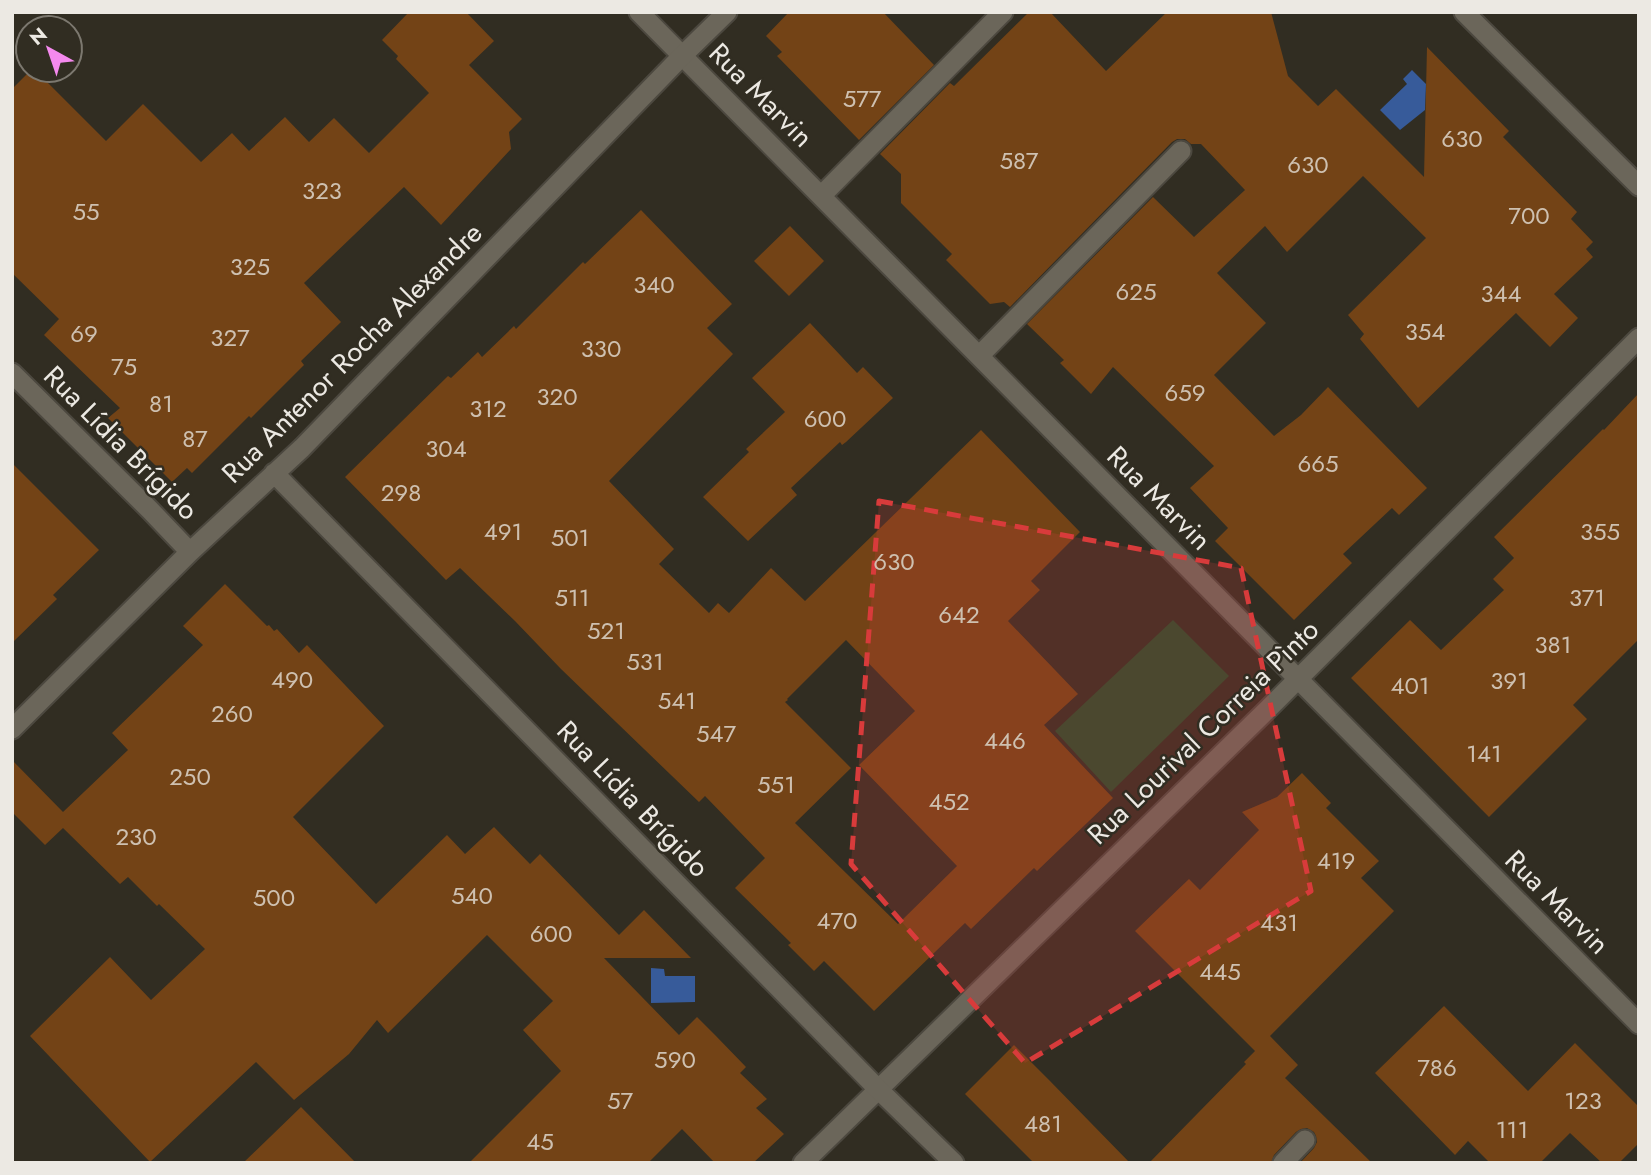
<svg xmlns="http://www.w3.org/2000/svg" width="1651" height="1175" viewBox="0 0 1651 1175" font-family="Jost,sans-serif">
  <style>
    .green { fill: #294b2c }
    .water { fill: #375b9a }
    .building { fill: #734316; fill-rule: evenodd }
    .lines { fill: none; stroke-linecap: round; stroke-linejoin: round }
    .minor-casing { stroke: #4c483f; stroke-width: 23 }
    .tertiary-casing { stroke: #4c483f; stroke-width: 23 }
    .minor { stroke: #6b665a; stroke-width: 19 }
    .tertiary { stroke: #6b665a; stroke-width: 19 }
    .marked { fill: #d83b3b; fill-opacity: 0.2; stroke: #d83b3b; stroke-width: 5; stroke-dasharray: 14 9; stroke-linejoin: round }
    .labels { text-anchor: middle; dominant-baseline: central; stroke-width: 5; stroke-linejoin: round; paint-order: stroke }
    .number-label { font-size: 24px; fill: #cec0b0 }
    .street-label { font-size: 28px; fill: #ece9e3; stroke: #312d22 }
  </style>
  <rect width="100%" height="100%" fill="#312d22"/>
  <path class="green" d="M 1173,620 L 1229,676 L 1111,792 L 1055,731 Z"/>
  <path class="water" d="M 1412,70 L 1426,84 L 1425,110 L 1400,130 L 1380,110 L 1407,84 L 1403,79 Z
    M 651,968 L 664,969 L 665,976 L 695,976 L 695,1002 L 651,1003 Z"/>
  <path class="building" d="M 409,12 L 466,12 L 494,41 L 469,65 L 522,119 L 509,132 L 511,149 L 441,225 L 404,187 L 304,283 L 341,322 L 301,361 L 304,365 L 251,418 L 249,416 L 192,473 L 187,468 L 172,482 L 108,418 L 120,408 L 44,335 L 59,319 L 12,273 L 12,89 L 31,70 L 35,70 L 106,141 L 143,104 L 201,162 L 232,133 L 249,151 L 285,117 L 309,142 L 334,118 L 369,153 L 429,93 L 396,59 L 398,56 L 382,40 Z
    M 789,12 L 883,12 L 934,65 L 859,140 L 777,56 L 782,52 L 766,36 Z
    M 1029,12 L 1050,12 L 1106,71 L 1167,12 L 1271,12 L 1288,76 L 1318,106 L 1336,89 L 1424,177 L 1427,47 L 1509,131 L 1503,137 L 1577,212 L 1571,219 L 1593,242 L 1586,249 L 1593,257 L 1554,294 L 1578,318 L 1550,347 L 1516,313 L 1418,408 L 1360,339 L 1364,334 L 1348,315 L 1426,238 L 1363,176 L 1287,252 L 1265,226 L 1217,273 L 1266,323 L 1214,375 L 1274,436 L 1301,415 L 1328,387 L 1427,488 L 1399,515 L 1392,508 L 1343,554 L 1352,563 L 1294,620 L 1215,541 L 1228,528 L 1190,488 L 1214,466 L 1113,367 L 1091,394 L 1060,363 L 1064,360 L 1027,324 L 1153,197 L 1194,237 L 1245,190 L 1201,144 L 1191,144 L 1185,139 L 1177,139 L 1172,142 L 1010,307 L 1004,302 L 990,304 L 946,260 L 952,254 L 901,203 L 901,174 L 880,154 L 950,83 L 954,86 Z
    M 641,210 L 732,304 L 707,328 L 733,354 L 609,481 L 674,549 L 659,564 L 709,613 L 718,603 L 729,613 L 771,568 L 805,601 L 981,430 L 1080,532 L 1031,581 L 1040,590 L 1008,621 L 1078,694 L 1044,725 L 1113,798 L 1037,871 L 1034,868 L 971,929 L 965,923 L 874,1011 L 824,961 L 814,971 L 788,945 L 791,943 L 735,888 L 765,858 L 705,796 L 699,802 L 561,669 L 515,621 L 460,568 L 446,580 L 345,477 L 448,376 L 451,378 L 478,352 L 482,357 L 514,326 L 516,329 L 583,262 L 585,264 ZM 846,640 L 915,711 L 859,765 L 957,866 L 898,924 L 795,823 L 851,768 L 785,702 L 788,700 L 787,699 Z
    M 790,226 L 824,261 L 789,296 L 754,261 Z
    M 810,323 L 857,373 L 863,367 L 893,398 L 846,442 L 842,445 L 840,442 L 791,488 L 797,495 L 748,541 L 703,497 L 749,452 L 746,449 L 785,412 L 752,378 Z
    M 1639,393 L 1639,639 L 1573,705 L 1587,719 L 1489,817 L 1351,678 L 1410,620 L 1441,650 L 1504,590 L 1493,579 L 1514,558 L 1494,537 L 1603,429 L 1604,430 Z
    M 12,463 L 99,550 L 53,595 L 57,599 L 12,643 Z
    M 225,584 L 267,626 L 269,625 L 274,631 L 277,629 L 299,653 L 307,645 L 384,726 L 293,817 L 376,904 L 447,835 L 465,854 L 494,827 L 530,864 L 540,854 L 619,935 L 644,910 L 691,958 L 604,958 L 679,1035 L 697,1017 L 716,1036 L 746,1067 L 740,1073 L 767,1099 L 756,1108 L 784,1134 L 753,1163 L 715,1163 L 682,1129 L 648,1163 L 469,1163 L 561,1071 L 523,1030 L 553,1001 L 487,935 L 388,1033 L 377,1020 L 349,1054 L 294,1100 L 256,1062 L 150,1162 L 30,1036 L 110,957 L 151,1000 L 205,949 L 159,904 L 157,906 L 128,877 L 120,884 L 63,828 L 45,845 L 12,812 L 12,760 L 63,812 L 128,750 L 112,733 L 203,645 L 183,626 Z
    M 1302,773 L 1331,803 L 1326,808 L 1379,861 L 1361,878 L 1394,911 L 1270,1036 L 1298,1065 L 1285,1078 L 1372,1163 L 1300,1163 L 1314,1148 L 1317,1142 L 1316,1136 L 1314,1132 L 1307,1128 L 1301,1129 L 1296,1132 L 1274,1155 L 1271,1163 L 1149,1163 L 1246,1064 L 1244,1062 L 1255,1051 L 1135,931 L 1189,879 L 1200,890 L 1259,830 L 1242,812 L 1277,797 Z
    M 1444,1006 L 1528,1091 L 1575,1043 L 1639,1107 L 1639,1143 L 1619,1163 L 1602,1163 L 1570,1133 L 1540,1163 L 1490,1163 L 1468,1141 L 1455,1155 L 1375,1073 Z
    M 1014,1045 L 1050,1081 L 1130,1163 L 1034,1163 L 965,1094 Z
    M 301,1107 L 356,1163 L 243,1163 Z"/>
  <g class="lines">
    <defs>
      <path id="minor" d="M 639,12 L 1639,1024
        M 1464,12 L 1639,186
        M 821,196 L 1003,12
        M 979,356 L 1181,151
        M 803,1163 L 1268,709 L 1639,338
        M 1283,1163 L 1305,1140"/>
      <path id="tertiary" d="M 12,373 L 150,510 L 190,552
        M 274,473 L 878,1089 L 954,1163
        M 12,729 L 190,552 L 302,448 L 682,56 L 727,12"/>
    </defs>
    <use href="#minor" class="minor-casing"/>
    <use href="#tertiary" class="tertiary-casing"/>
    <use href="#minor" class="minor"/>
    <use href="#tertiary" class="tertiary"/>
  </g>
  <path class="marked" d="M 879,501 L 1241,568 L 1311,891 L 1025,1063 L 851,864 Z"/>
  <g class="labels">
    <g class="number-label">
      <text x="862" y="98">577</text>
      <text x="1462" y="138">630</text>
      <text x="1019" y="160">587</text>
      <text x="1308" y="164">630</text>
      <text x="322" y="190">323</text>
      <text x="86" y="211">55</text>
      <text x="1529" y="215">700</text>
      <text x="250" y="266">325</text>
      <text x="654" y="284">340</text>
      <text x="1136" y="291">625</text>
      <text x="1501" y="293">344</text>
      <text x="1425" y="331">354</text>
      <text x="84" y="333">69</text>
      <text x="230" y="337">327</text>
      <text x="601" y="348">330</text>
      <text x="124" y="366">75</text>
      <text x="1185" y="392">659</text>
      <text x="557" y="396">320</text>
      <text x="161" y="403">81</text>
      <text x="488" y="408">312</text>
      <text x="825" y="418">600</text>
      <text x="195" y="438">87</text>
      <text x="446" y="448">304</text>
      <text x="1318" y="463">665</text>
      <text x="401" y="492">298</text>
      <text x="503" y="531">491</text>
      <text x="1600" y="531">355</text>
      <text x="570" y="537">501</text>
      <text x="894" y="561">630</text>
      <text x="572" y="597">511</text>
      <text x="1587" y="597">371</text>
      <text x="959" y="614">642</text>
      <text x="606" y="630">521</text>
      <text x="1553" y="644">381</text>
      <text x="645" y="661">531</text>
      <text x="292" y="679">490</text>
      <text x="1509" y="680">391</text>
      <text x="1410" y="685">401</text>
      <text x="677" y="700">541</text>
      <text x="232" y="713">260</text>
      <text x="716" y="733">547</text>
      <text x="1005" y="740">446</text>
      <text x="1484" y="753">141</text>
      <text x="190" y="776">250</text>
      <text x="776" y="784">551</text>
      <text x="949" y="801">452</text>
      <text x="136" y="836">230</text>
      <text x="1336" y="860">419</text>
      <text x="472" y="895">540</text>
      <text x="274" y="897">500</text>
      <text x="837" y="920">470</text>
      <text x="1279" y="922">431</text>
      <text x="551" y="933">600</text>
      <text x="1220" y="971">445</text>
      <text x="675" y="1059">590</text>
      <text x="1437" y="1067">786</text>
      <text x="620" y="1100">57</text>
      <text x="1583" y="1100">123</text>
      <text x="1043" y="1123">481</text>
      <text x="1512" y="1129">111</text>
      <text x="540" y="1141">45</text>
    </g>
    <g class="street-label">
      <text transform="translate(761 95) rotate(45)">Rua Marvin</text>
      <text transform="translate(352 353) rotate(-45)">Rua Antenor Rocha Alexandre</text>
      <text transform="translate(121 443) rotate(45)">Rua Lídia Brígido</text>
      <text transform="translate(1159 498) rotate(45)">Rua Marvin</text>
      <text transform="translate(1203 732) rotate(-44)">Rua Lourival Correia Pìnto</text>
      <text transform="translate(633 799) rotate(46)">Rua Lídia Brígido</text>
      <text transform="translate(1557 902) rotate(45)">Rua Marvin</text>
    </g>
  </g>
  <rect width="1651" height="1175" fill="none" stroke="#ece9e3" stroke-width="28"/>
  <g transform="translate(49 49) rotate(320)"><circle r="33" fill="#312d22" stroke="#7c786f" stroke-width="2"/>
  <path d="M0-5L12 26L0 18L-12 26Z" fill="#f589ee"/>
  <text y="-10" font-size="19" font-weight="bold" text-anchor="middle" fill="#ece9e3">N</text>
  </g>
</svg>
